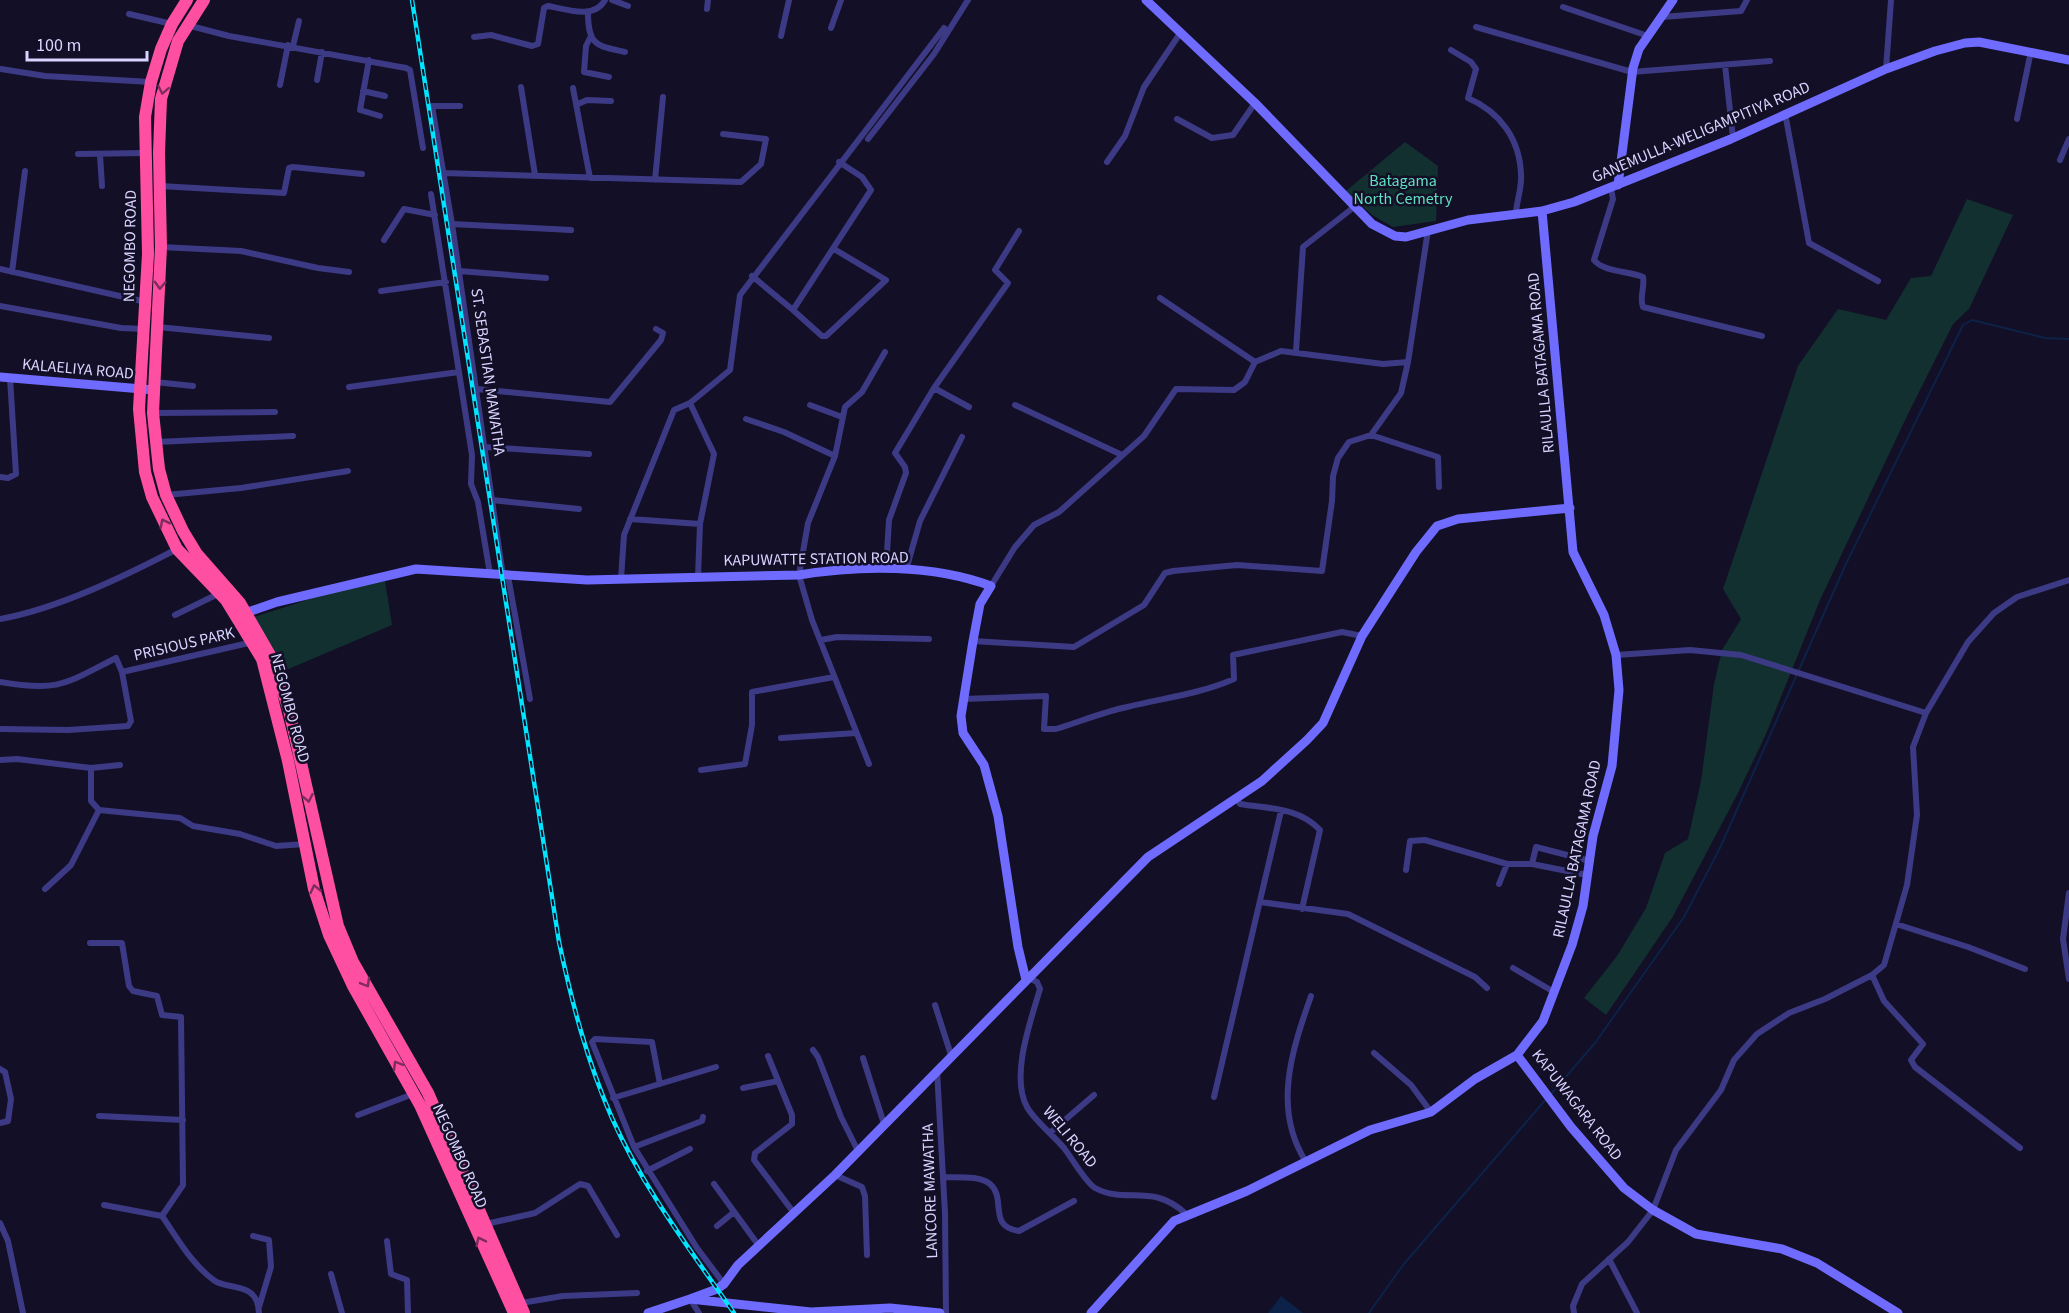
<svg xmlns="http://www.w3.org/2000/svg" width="2069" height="1313" viewBox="0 0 2069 1313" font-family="'Source Sans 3',sans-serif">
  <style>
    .green { fill: #12302f }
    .water { fill: #0c2248 }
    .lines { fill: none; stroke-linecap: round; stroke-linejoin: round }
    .stream { stroke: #0c2248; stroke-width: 2 }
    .street { stroke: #3d3a85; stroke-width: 6 }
    .secondary { stroke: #6f6bff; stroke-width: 9 }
    .highway { stroke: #ff4fa3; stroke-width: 12 }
    .rail-casing { stroke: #00e5ff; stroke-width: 4.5 }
    .rail { stroke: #130f26; stroke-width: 2; stroke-dasharray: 7; stroke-linecap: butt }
    .oneway { stroke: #7d2c5e }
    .labels { text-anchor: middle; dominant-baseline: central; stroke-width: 5; stroke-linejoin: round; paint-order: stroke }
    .street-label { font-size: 16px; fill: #d9d4ff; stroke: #130f26 }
    .park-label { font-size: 16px; fill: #5fe0c0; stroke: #130f26 }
  </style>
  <rect width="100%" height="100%" fill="#130f26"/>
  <path class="green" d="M 1405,142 L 1438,166 L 1436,221 L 1393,227 L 1372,215 L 1346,191 Z
    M 1967,199 L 2013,215 L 1969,309 L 1953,324 L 1907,416 L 1820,600 L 1766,734 L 1737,795 L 1672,918 L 1606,1015 L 1584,998 L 1617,956 L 1646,908 L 1665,853 L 1688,839 L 1701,781 L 1714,684 L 1722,650 L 1741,619 L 1723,589 L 1798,366 L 1838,309 L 1886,320 L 1911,278 L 1931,276 Z
    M 385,581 L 392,625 L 286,670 L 254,617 L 335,591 Z"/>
  <path class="water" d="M 1281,1296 L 1303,1313 L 1268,1313 Z"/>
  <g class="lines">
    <path class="stream" d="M 1551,1094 L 1595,1043 L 1684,917 L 1720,848 L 1845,566 L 1963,325 L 1972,320 L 2045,338 L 2069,339
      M 1369,1313 L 1403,1265 L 1547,1098"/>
    <path class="street" d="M 612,0 L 628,6
      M 1563,7 L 1648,36
      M 707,9 L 708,0
      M 588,12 C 588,44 595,46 625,52
      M 129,14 L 172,24
      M 1662,17 L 1741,11 L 1747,0
      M 187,25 L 229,36 L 406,68 L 410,70 L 423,148
      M 1476,27 L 1632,72 L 1770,61
      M 831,28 L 841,0
      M 781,36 L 789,0
      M 474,37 L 491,35 L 532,46 L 538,44 L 544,8 L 548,6 C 566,9 594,20 605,0
      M 590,38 L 586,46 L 584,72 L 609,77
      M 293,46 L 299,21
      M 1451,50 L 1471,62 L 1476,69 L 1468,98 C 1500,112 1520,139 1521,175 C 1522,187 1517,200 1516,212
      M 369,60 L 360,110 L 380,116
      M 1725,65 L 1733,138
      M 1,69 L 45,76 L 151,82
      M 1886,69 L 1891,0
      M 317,80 L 322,52
      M 280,85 L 288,45
      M 521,87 L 535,175
      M 573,88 L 590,178
      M 363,91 L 385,96
      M 578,104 L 587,100 L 611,101
      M 460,106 L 432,106 L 452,224 L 503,576
      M 1785,113 L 1809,243 L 1878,281
      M 1177,119 L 1212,138 L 1233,135 L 1255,103
      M 2017,119 L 2031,51
      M 868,139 L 934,54 L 968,0
      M 78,154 L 145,153
      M 100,155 L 102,186
      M 2060,160 L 2069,139
      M 1107,162 L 1125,136 L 1144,87 L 1181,32
      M 443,173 L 741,182 L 761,164 L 766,139 L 723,134
      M 655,180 L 663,97
      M 160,186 L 284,193 L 289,168 L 293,167 L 362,174
      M 1611,188 L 1613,199 L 1594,260 C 1603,272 1630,271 1643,277 C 1645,288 1639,298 1643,307 L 1762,336
      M 431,194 L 472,455 L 471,484 L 478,502 L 490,574
      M 452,224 L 571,230
      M 384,240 L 404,209 L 435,215
      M 161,247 L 241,251 L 318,268 L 349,272
      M 0,269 L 146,302
      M 459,271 L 546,278
      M 12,272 L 25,171
      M 752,276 L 793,310 L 871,190 L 862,177 L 839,162
      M 381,291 L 446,282
      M 1160,298 L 1255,362
      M 0,306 L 121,328 L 144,329
      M 793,310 L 822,336 L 826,336 L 886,280 L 834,249
      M 158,327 L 269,338
      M 1296,351 L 1303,247 L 1354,207
      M 155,382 L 193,386
      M 349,387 L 459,372
      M 934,388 L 969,407
      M 477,389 L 610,402 L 661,340 L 663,333 L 656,329
      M 690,403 L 714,454 L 700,524 L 698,577
      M 810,405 L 842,417
      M 1015,405 L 1122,455
      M 153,413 L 275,412
      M 746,419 L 784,432 L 835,456
      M 1371,435 L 1438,457 L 1439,487
      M 156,442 L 293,436
      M 485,447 L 589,454
      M 0,477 L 8,478 L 16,474 L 10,378
      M 166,495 L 241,488 L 348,471
      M 492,500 L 579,509
      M 630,519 L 700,524
      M 886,569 L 889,520 L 906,473 L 905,467 L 895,453 L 934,388 L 1008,283 L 995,270 L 1019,231
      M 906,570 L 920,521 L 962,437
      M 508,576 L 530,699
      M 621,579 L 624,535 L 674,410 L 690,403 L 730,370 L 740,295 L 944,28
      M 991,586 L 1015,547 L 1034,525 L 1059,512 L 1144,436 L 1176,389 L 1234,390 L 1245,382 L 1255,362 L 1281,351 L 1383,364 L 1408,362 L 1428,230
      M 175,615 L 220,593
      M 0,619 C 57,609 125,576 177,549
      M 821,640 L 837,637 L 929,639
      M 973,641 L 1074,647 L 1144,605 L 1165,573 L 1173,571 L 1237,565 L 1322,571 L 1332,501 L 1333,476 L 1338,458 L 1349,442 L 1371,435 L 1401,393 L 1408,362
      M 1616,655 L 1690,650 L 1741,655 L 1926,713
      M 122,672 L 253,642
      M 0,682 C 59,692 65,684 116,658 L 122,672 L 131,721 L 128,726 L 68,730 L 0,729
      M 964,699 L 1046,696 L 1044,729 L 1056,729 C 1079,722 1103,712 1127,707 C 1163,698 1200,694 1234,679 L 1233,655 L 1342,632 L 1362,636
      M 781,738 L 856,733
      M 0,760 L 17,759 L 91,768 L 91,801 L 99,810 L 180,818 L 193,826 L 240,834 L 276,846 L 305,844
      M 869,764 L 812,620 L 799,575 L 808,523 L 835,456 L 845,407 L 862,392 L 885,352
      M 91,768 L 120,765
      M 701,770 L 745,764 L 752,725 L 752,692 L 834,677
      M 1237,799 L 1240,804 C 1269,809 1299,807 1320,830 L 1302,909
      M 1532,864 L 1536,847 L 1590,861
      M 1406,870 L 1410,841 L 1425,840 L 1507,864 L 1532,864 L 1587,875
      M 1499,884 L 1507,864
      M 45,889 L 71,865 L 99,810
      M 2069,893 L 2063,939 L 2069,979
      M 1260,902 L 1348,914 L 1475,977 L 1487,988
      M 1896,924 L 1968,947 L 2025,969
      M 90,943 L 122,943 L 129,986 L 133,991 L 157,996 L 162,1015 L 181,1017 L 183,1185 L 162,1216 C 178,1239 192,1265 215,1281 C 228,1290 258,1281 259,1313
      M 1513,968 L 1554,992
      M 1872,975 L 1884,1001 L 1923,1044 L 1911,1060 L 1915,1067 L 2020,1148
      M 1029,978 L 1037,982 L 1040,989 C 1031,1020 1010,1076 1027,1107 C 1034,1120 1054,1136 1064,1148 C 1071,1157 1086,1183 1095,1188 C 1127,1205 1152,1182 1186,1214
      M 935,1005 L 951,1055
      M 813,1050 L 818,1057 L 841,1117 L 858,1151
      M 1374,1053 L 1411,1085 L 1431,1112
      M 768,1056 L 792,1115 L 792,1124 L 755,1153 L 754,1160 L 794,1213
      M 863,1058 L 884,1124
      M 0,1069 L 5,1072 L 11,1099 L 8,1121 L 0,1123
      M 937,1070 L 945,1213 L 946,1313
      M 660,1084 L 652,1042 L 595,1039 L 592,1042 L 634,1147 L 697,1248 L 724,1284
      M 743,1088 L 778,1081
      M 1214,1097 L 1281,811
      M 613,1098 L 716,1067
      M 358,1115 L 413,1094
      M 99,1116 L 183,1120
      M 1051,1132 L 1094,1095
      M 634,1147 L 702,1121 L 703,1117
      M 1306,1162 C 1272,1109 1292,1050 1311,996
      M 647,1171 L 690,1149
      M 835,1175 L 862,1187 L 865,1196 L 867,1255
      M 943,1177 C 956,1178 979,1175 990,1184 C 1007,1198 987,1227 1019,1231 L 1074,1201
      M 714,1184 L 759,1246
      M 104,1205 L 162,1216
      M 0,1223 L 8,1241 L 23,1313
      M 486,1224 L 535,1213 L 580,1184 L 588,1186 L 617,1235
      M 717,1226 L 734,1212
      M 253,1236 L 269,1240 L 271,1267 L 259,1307
      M 387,1241 L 391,1274 L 407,1280 L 408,1313
      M 1609,1259 L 1637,1313
      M 331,1274 L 342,1313
      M 690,1299 L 699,1313
      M 521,1303 L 563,1296 L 637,1293
      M 1574,1313 L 1573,1306 L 1582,1284 L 1628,1242 L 1653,1210 L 1676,1150 L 1721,1090 L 1734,1060 L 1757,1034 L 1789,1013 L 1825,999 L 1872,975 L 1884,965 L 1907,885 L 1917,815 L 1913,747 L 1926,713 L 1968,642 L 1994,613 L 2017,597 L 2069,580"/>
    <path class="secondary" d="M 1146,0 L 1255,103 L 1372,224 L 1395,236 L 1406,237 L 1468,220 L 1542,211 L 1574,202 L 1731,139 L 1886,69 L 1935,51 L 1965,43 L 1979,42 L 2069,60
      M 1618,185 L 1633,68 L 1639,49 L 1673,0
      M 0,377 L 154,390
      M 242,614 L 277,602 L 416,569 L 587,580 L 799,575 C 860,565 932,564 991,586 L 980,604 L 973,641 L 961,716 L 963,733 L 984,765 L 998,816 L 1018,947 L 1026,980
      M 1517,1055 L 1571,1127 L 1624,1188 L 1653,1210 L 1696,1234 L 1782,1249 L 1817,1263 L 1898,1313
      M 690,1299 L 717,1289 L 724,1284 L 738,1265 L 835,1175 L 1148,857 L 1262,781 L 1307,740 L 1323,723 L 1362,636 L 1416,552 L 1437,526 L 1458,519 L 1570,508
      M 648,1313 L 690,1299 L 811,1312 L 890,1308 L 940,1313
      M 1091,1313 L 1174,1221 L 1247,1191 L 1370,1130 L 1431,1112 L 1475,1079 L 1517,1055 L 1543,1021 L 1572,945 L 1583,906 L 1593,836 L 1612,766 L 1619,690 L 1616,655 L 1604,615 L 1573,552 L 1542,211"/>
    <path class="highway" d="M 187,0 L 172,24 L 161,49 L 151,82 L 145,117 L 148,254 L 139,409 L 145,472 L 152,497 L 177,549 L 226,600 L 262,659 L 288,761 L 314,889 L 329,935 L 353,986 L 420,1105 L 514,1313
      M 204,0 L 178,41 L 161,99 L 159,153 L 161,247 L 153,413 L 159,469 L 166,495 L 183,531 L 197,554 L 240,603 L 270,655 L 289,710 L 338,926 L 353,962 L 428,1093 L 524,1313"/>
    <defs>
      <path id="rail" d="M 412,0 L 559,942 C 572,1003 587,1061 612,1118 C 643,1188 691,1251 734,1313"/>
    </defs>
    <use href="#rail" class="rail-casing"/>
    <use href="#rail" class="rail"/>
  </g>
  <defs><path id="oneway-chevron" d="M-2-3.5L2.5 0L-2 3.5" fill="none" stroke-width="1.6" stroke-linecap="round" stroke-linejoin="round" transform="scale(1.5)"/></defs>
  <g class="oneway">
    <use href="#oneway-chevron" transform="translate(163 90) rotate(101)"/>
    <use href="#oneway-chevron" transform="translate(160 285) rotate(92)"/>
    <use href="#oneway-chevron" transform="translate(164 523) rotate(-117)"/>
    <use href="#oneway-chevron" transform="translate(308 798) rotate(79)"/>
    <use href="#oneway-chevron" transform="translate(315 889) rotate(-103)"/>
    <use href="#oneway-chevron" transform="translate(366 983) rotate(60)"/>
    <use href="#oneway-chevron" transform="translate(397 1065) rotate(-120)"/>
    <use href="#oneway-chevron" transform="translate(480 1241) rotate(-116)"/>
  </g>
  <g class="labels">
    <g class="street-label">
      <text transform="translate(1701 132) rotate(-23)">GANEMULLA-WELIGAMPITIYA ROAD</text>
      <text transform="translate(130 246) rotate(-89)">NEGOMBO ROAD</text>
      <text transform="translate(1541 363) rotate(-95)">RILAULLA BATAGAMA ROAD</text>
      <text transform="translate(78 369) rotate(5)">KALAELIYA ROAD</text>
      <text transform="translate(488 372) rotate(82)">ST. SEBASTIAN MAWATHA</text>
      <text transform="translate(816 559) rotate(-1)">KAPUWATTE STATION ROAD</text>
      <text transform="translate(184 644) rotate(-13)">PRISIOUS PARK</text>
      <text transform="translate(290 708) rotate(75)">NEGOMBO ROAD</text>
      <text transform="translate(1577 849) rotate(-78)">RILAULLA BATAGAMA ROAD</text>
      <text transform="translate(1577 1105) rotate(52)">KAPUWAGARA ROAD</text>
      <text transform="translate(1070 1137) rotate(50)">WELI ROAD</text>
      <text transform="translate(460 1156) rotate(66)">NEGOMBO ROAD</text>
      <text transform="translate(930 1191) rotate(-92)">LANCORE MAWATHA</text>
    </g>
    <g class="park-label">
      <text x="1403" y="181">Batagama<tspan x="1403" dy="18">North Cemetry</tspan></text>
    </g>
  </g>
  <path d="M27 51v9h120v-9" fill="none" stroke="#d9d4ff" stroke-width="3"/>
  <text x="36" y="51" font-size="18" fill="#d9d4ff" stroke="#130f26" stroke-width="4.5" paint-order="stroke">100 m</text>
</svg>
